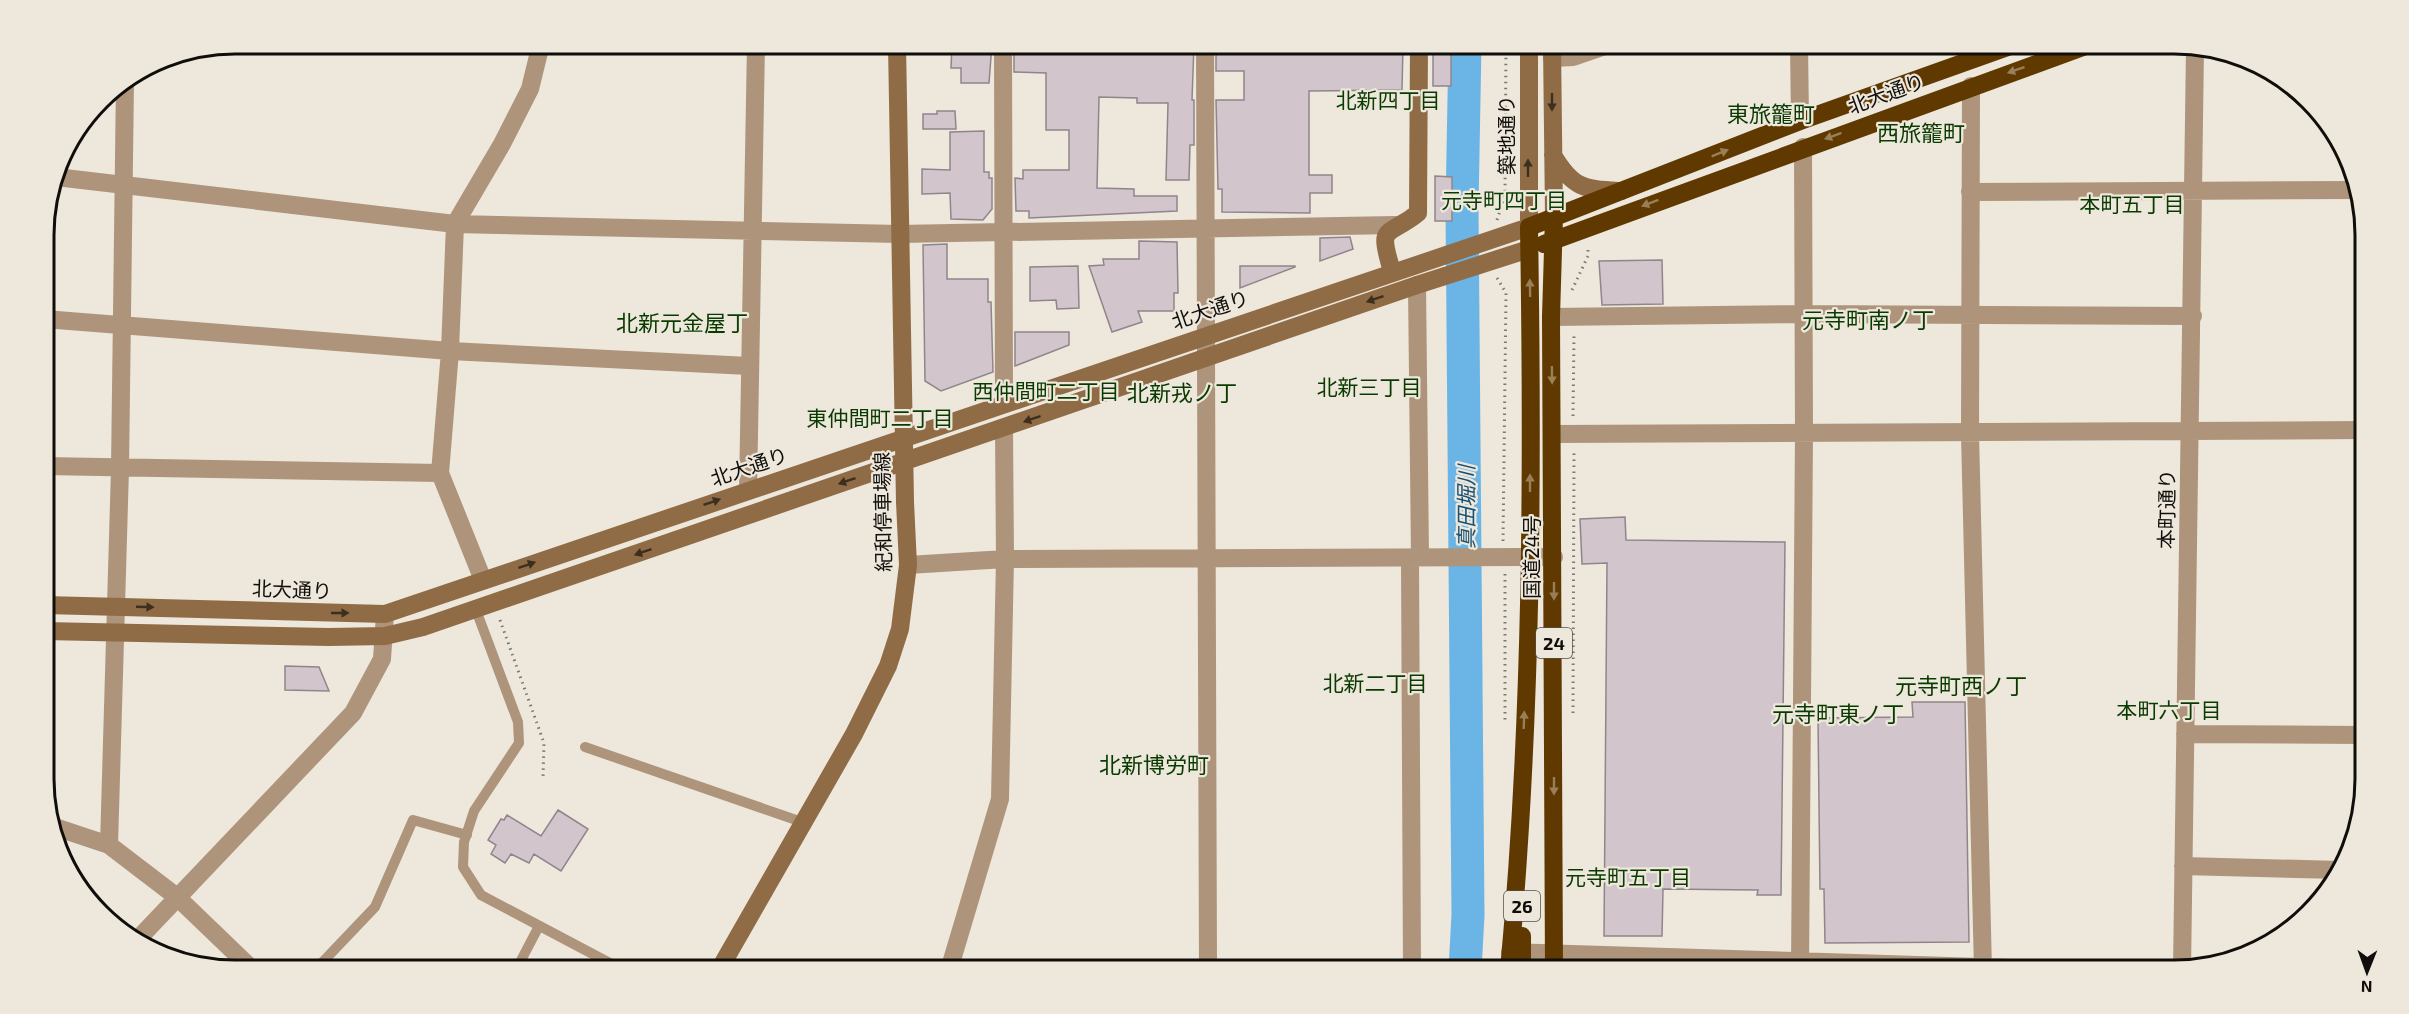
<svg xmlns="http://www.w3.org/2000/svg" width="2409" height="1014" viewBox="0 0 2409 1014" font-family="'Exo 2','Noto Sans JP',sans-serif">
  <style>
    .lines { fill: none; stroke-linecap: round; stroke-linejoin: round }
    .river { stroke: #6ab5e6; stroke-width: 33 }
    .building { fill: #d2c6cc; stroke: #90858a; stroke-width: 1.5 }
    .path { stroke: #7c7871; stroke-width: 3; stroke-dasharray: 1.5 4.5; stroke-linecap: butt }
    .lane { stroke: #ad947a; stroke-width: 10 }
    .street { stroke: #ad947a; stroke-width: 18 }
    .secondary { stroke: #8f6c45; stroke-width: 18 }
    .highway { stroke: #5f3900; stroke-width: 18 }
    .oneway { fill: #987f58 }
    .oneway2 { fill: #3c2f1f }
    .labels { text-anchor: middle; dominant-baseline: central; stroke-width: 4.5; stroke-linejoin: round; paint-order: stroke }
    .shield { fill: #ede7dc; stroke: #524f49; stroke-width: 1.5 }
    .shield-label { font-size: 18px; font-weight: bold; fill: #100e0a }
    .street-label { font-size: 20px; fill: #100e0a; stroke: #ede7dc }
    .neighbourhood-label { font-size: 21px; fill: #093a00; stroke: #ede7dc }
    .water-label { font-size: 21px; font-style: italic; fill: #175172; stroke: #ede7dc }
    .quarter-label { font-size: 22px; fill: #093a00; stroke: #ede7dc }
    .rim { fill: none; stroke: #100e0a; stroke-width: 3 }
  </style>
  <rect width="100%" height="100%" fill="#ede7dc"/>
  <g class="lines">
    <path class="river" d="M 1465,44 L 1462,207 L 1468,915 L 1465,970"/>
  </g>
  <path class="building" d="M 952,44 L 992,44 L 989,83 L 961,83 L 961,68 L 951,68 Z
    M 1014,44 L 1194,44 L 1192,100 L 1194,100 L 1194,145 L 1190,145 L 1189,180 L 1166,180 L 1168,103 L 1137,103 L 1137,98 L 1099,97 L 1097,188 L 1134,189 L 1134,196 L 1177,196 L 1177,211 L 1029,218 L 1029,211 L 1016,211 L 1015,178 L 1023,179 L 1023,170 L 1069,170 L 1069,130 L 1046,130 L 1046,73 L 1014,72 Z
    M 1216,44 L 1403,45 L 1402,90 L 1309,91 L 1309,175 L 1332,175 L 1332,193 L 1310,193 L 1310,213 L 1222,212 L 1222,189 L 1218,189 L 1216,100 L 1244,100 L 1244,71 L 1216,71 Z
    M 1433,44 L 1451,44 L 1451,86 L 1433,86 Z
    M 937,111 L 955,111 L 956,129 L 923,129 L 923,114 L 937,114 Z
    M 984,131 L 984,172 L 989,172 L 989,178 L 992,178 L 992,209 L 983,220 L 951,219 L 950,193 L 922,194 L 922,169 L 950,170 L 950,132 Z
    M 1435,176 L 1452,177 L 1452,221 L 1435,221 Z
    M 1350,237 L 1353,249 L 1320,261 L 1320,238 Z
    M 1139,241 L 1177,242 L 1178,293 L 1174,293 L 1174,311 L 1138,311 L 1142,322 L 1112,332 L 1089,266 L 1104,265 L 1103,259 L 1139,259 Z
    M 947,244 L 947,279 L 988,279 L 988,302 L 991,302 L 993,372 L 941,391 L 925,381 L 923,245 Z
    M 1662,260 L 1663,304 L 1602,305 L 1599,261 Z
    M 1078,266 L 1079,308 L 1057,309 L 1056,300 L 1030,301 L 1030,267 Z
    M 1240,266 L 1295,266 L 1295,267 L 1240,288 Z
    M 1015,332 L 1069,332 L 1069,345 L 1015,366 Z
    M 1625,517 L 1626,540 L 1785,542 L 1781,895 L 1757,895 L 1758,890 L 1663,889 L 1662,936 L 1604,936 L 1607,563 L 1582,564 L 1580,519 Z
    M 285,666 L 319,667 L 329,691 L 285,690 Z
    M 1912,702 L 1965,702 L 1969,942 L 1825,943 L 1824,889 L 1820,889 L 1818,718 L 1913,717 Z
    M 558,810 L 588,829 L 561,871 L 534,854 L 529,863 L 511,854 L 505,863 L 491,854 L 496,845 L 488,840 L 501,819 L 504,820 L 507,815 L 541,836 Z"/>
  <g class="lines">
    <path class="path" d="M 1497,220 L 1505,195 L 1506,44
      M 1497,278 L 1506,293 L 1503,541
      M 1572,290 L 1588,256 L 1588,248
      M 1573,416 L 1574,335
      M 1505,574 L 1505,721
      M 500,620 L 544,743 L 543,777
      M 1573,713 L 1574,452"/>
    <path class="lane" d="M 476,610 L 518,722 L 519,743 L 474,811 L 464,842 L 463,867 L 481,895 L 623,970
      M 585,747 L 802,822
      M 315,970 L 375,907 L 413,820 L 467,835
      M 516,970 L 539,926"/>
    <path class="street" d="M 1003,44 L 1004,403
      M 1205,44 L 1208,970
      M 1799,44 L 1800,121
      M 1552,58 L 1573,57 L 1611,44
      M 1971,86 L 1970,434 L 1983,970
      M 56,177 L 455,224 L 899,234 L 1396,225
      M 1970,192 L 2356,190
      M 1417,285 L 1420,557
      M 1551,317 L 1804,314 L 2193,316
      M 44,319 L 450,351 L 749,366
      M 1552,434 L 2365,430
      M 44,466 L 440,473
      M 748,490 L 756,44
      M 1410,558 L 1412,970
      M 908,565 L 1005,559 L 1554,557
      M 483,580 L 440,473 L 450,351 L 455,224 L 502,144 L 530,89 L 541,44
      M 2185,734 L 2365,735
      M 55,827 L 109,845 L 177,897 L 253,970
      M 109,845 L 120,469 L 125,81
      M 2183,866 L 2340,870
      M 139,938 L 353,713 L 382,659 L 385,614
      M 1510,952 L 2075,970
      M 949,970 L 1000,799 L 1005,559 L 1004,428
      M 1800,970 L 1804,434 L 1803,147
      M 2182,970 L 2195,48"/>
    <path class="secondary" d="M 1552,44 L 1554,216
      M 1553,155 C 1573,189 1584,189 1621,191
      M 1392,271 C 1377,223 1387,238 1418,213 L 1419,44
      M 45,605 L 385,614 L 1529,227 L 1529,44
      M 45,631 L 329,637 L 385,636 L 423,627 L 1417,285 L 1529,249
      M 719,970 L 854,734 L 888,666 L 900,629 L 908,565 L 905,502 L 897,44"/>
    <path class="highway" d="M 1544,244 L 2091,44
      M 1522,936 L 1522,970
      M 1509,970 C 1532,724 1533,475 1529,227 L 1800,121 L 2016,44
      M 1554,970 L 1551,317 L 1554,216"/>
  </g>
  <defs><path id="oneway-solid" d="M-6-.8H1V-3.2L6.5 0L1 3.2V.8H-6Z" transform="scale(1.5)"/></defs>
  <g class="oneway">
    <use href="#oneway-solid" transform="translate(2016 70) rotate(161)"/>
    <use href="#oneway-solid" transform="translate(1833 136) rotate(160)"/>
    <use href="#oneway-solid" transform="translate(1720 153) rotate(-22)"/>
    <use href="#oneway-solid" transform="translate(1650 203) rotate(159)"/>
    <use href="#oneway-solid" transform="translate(1530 288) rotate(-91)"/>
    <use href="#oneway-solid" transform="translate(1552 375) rotate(89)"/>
    <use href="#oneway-solid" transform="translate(1530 483) rotate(-90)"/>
    <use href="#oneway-solid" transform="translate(1554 591) rotate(90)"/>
    <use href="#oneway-solid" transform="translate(1524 720) rotate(-88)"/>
    <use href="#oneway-solid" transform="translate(1554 786) rotate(90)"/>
  </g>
  <g class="oneway2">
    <use href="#oneway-solid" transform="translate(1552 102) rotate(90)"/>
    <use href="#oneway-solid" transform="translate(1528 168) rotate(-90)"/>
    <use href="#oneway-solid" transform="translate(1375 299) rotate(161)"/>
    <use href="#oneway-solid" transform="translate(1032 419) rotate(161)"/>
    <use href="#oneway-solid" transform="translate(847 481) rotate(161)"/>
    <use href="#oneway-solid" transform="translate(712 502) rotate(-19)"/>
    <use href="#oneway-solid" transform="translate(643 552) rotate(161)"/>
    <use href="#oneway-solid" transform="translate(527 565) rotate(-19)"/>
    <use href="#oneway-solid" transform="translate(145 607) rotate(2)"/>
    <use href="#oneway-solid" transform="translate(340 613)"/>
  </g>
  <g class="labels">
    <g class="shield">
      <rect x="1536" y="628" width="36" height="30" rx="4.5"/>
      <rect x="1504" y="891" width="36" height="30" rx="4.5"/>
    </g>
    <g class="shield-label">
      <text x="1554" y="643">24</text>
      <text x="1522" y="906">26</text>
    </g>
    <g class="street-label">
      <text transform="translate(1886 93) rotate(-20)">北大通り</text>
      <text transform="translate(1506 135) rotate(-90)">築地通り</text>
      <text transform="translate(1210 309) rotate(-19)">北大通り</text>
      <text transform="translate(749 466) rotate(-19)">北大通り</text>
      <text transform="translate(2166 509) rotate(-89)">本町通り</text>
      <text transform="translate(882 512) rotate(-91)">紀和停車場線</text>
      <text transform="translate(1531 557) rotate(-90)">国道24号</text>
      <text transform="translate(292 589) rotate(2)">北大通り</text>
    </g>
    <g class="neighbourhood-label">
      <text x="1388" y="99">北新四丁目</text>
      <text x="1504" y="199">元寺町四丁目</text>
      <text x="2132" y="203">本町五丁目</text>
      <text x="1369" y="386">北新三丁目</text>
      <text x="1046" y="390">西仲間町二丁目</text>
      <text x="880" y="417">東仲間町二丁目</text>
      <text x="1375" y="682">北新二丁目</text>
      <text x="2169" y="709">本町六丁目</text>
      <text x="1628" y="876">元寺町五丁目</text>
    </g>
    <g class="water-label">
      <text transform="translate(1465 507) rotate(-90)">真田堀川</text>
    </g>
    <g class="quarter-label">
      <text x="1771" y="113">東旅籠町</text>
      <text x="1921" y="132">西旅籠町</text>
      <text x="1868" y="319">元寺町南ノ丁</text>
      <text x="682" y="322">北新元金屋丁</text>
      <text x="1182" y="392">北新戎ノ丁</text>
      <text x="1961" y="685">元寺町西ノ丁</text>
      <text x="1838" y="713">元寺町東ノ丁</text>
      <text x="1154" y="764">北新博労町</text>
    </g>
  </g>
  <path d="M0 0H2409V1014H0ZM235 54H2174A181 181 0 0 1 2355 235V779A181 181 0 0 1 2174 960H235A181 181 0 0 1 54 779V235A181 181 0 0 1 235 54Z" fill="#ede7dc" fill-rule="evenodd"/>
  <path class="rim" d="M235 54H2174A181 181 0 0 1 2355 235V779A181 181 0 0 1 2174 960H235A181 181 0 0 1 54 779V235A181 181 0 0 1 235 54Z"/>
  <g transform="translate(2367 972) rotate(181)" stroke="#ede7dc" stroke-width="4.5" paint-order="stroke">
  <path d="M0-4.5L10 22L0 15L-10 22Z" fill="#100e0a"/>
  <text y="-9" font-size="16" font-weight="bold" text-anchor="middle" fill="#100e0a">N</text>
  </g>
</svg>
